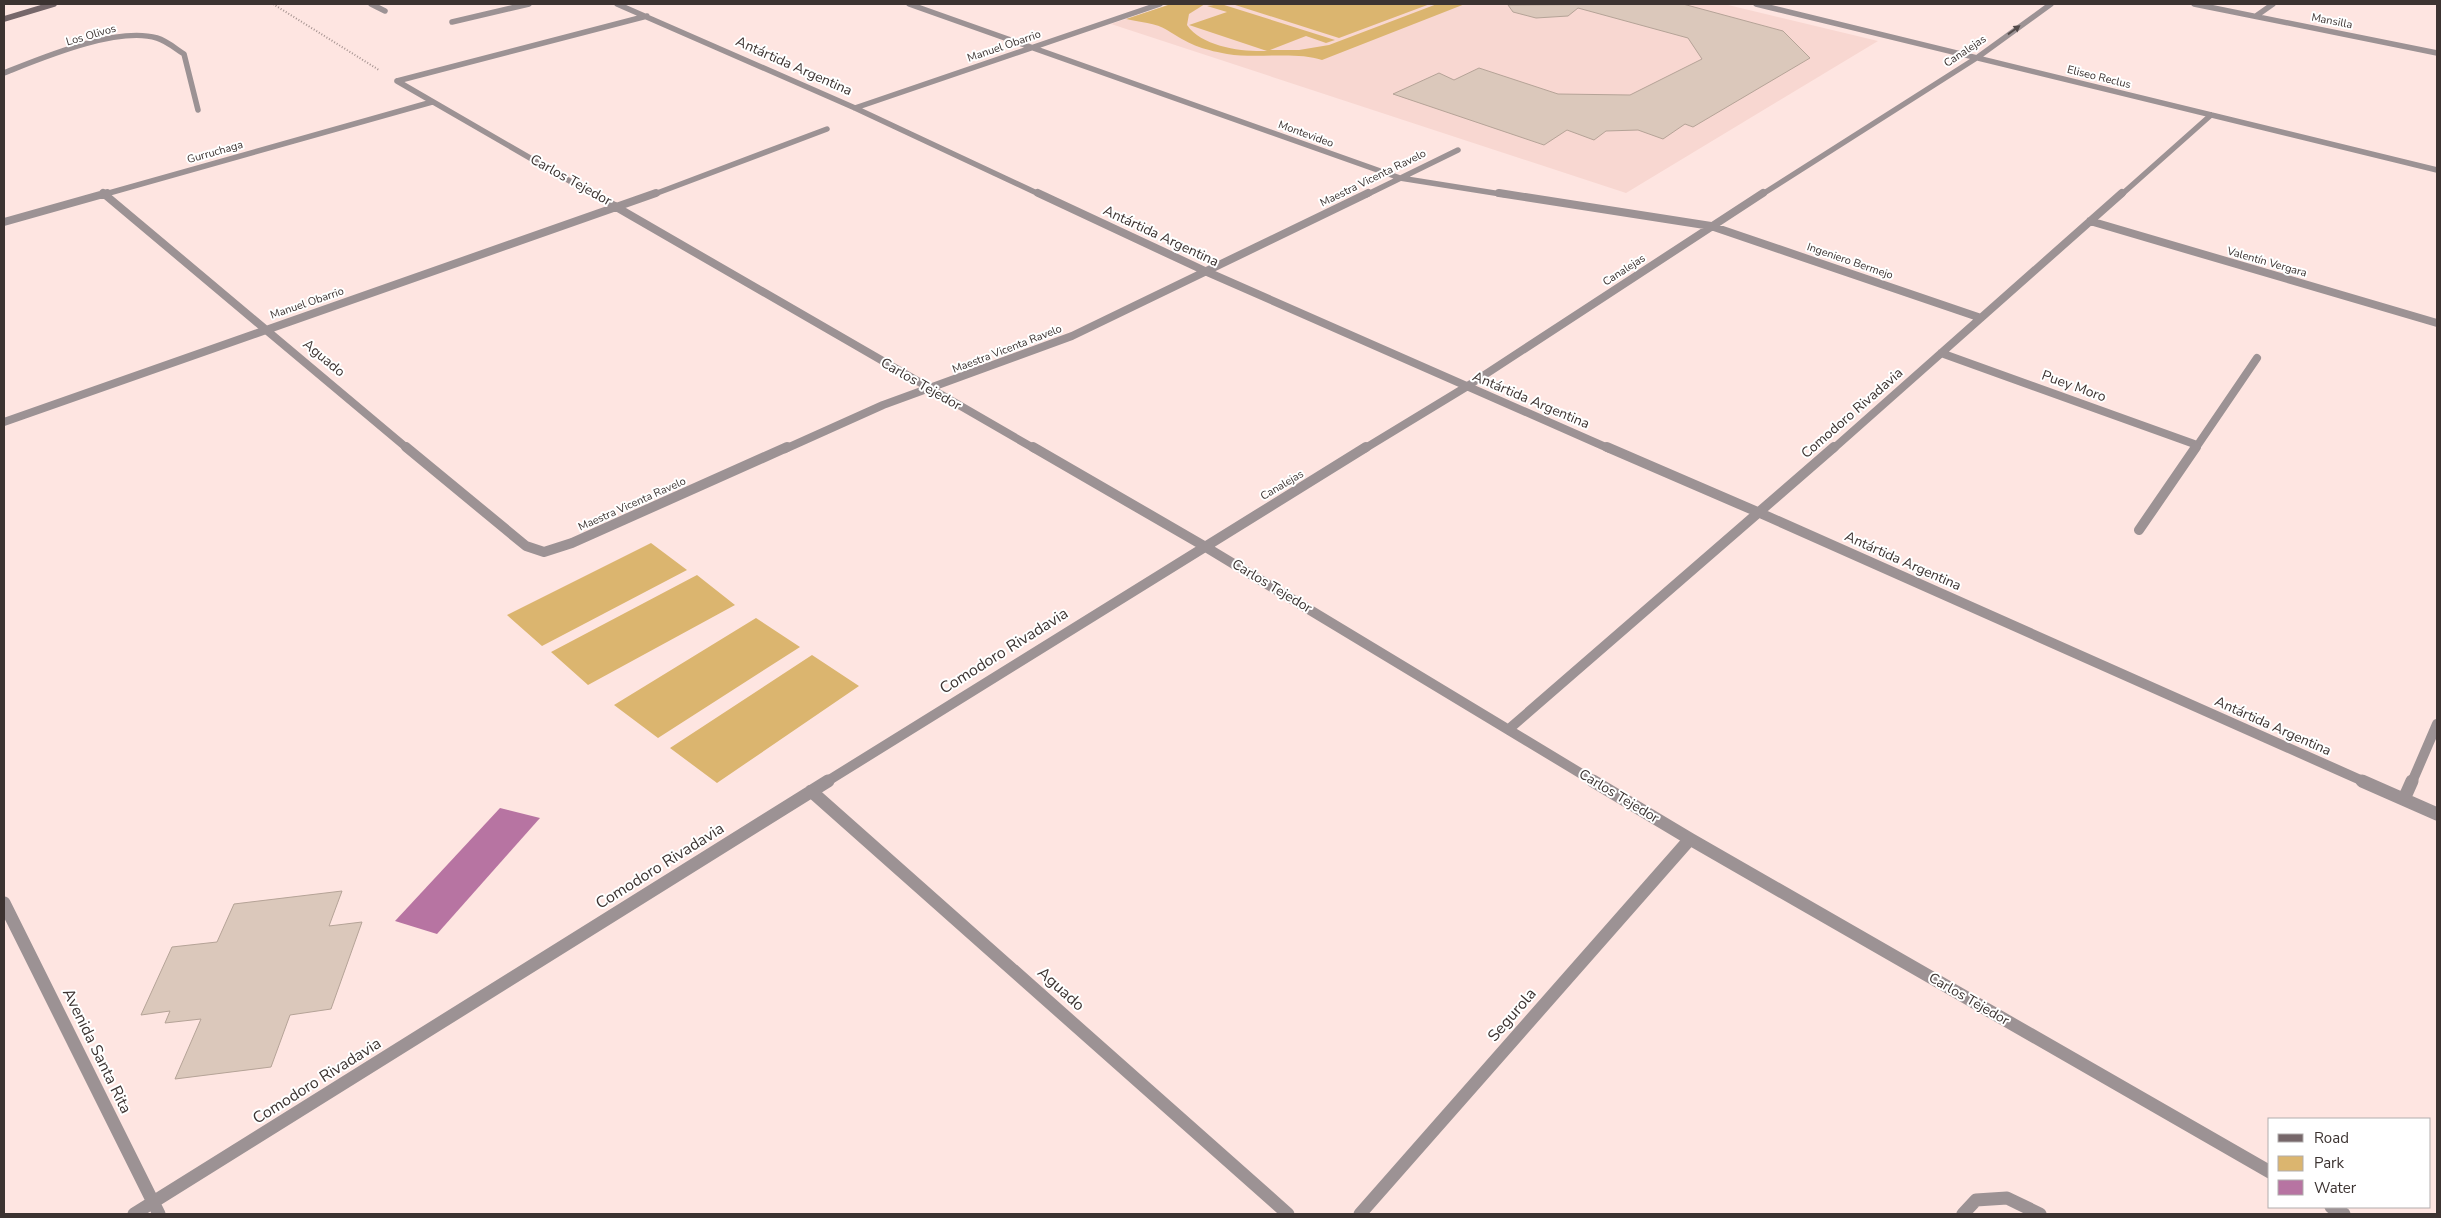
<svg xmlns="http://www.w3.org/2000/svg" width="2441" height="1218" viewBox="0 0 2441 1218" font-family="'Nunito Sans',sans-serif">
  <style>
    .built { fill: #f8d7d1 }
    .green { fill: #dbb56f }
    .water { fill: #b774a2 }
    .building { fill: #dbc8bb; stroke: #b5a397 }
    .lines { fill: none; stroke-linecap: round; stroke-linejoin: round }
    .path { stroke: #a69491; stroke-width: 2; stroke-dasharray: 1 2; stroke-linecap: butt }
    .lane { stroke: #9c9294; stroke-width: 13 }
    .street-far3 { stroke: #9c9294; stroke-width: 5.5 }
    .street-far2 { stroke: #9c9294; stroke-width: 8 }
    .street-far1 { stroke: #9c9294; stroke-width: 10 }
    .street { stroke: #9c9294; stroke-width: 13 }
    .secondary { stroke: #76676a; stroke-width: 5.5 }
    .oneway { fill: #544b4a }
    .labels { text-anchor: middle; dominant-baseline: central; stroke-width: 4; stroke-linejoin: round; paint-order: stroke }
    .far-street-label { font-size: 11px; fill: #3c3331; stroke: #fff }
    .street-label { font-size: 14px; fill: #3c3331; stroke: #fff }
    .near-street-label { font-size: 16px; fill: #3c3331; stroke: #fff }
  </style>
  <rect width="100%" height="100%" fill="#fee5e1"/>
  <path class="built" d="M 1171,4 L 1724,4 L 1878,41 L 1626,193 L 1111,24 Z"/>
  <path class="green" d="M 1171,4 L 1205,4 L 1189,14 L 1187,25 C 1202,47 1243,52 1267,51 L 1189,25 L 1227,12 L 1207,6 L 1221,4 L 1335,40 L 1326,43 L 1306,36 L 1270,50 L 1299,50 L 1329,45 L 1437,4 L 1465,4 L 1322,60 C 1295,51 1258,59 1227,54 C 1200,49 1189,44 1167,30 C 1157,23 1138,22 1126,19 Z
    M 1232,4 L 1430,4 L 1339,38 Z
    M 651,543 L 687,570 L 542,646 L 507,615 Z
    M 697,575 L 735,605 L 588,685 L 551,652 Z
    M 756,618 L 800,647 L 658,738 L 614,705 Z
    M 812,655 L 859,686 L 717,783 L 670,748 Z"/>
  <path class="water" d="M 500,808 L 540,818 L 437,934 L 395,921 Z"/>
  <path class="building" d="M 1683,4 L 1783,31 L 1810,58 L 1693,127 L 1685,124 L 1663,139 L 1638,130 L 1606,131 L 1594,140 L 1567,130 L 1544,145 L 1393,94 L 1439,73 L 1454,80 L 1479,68 L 1558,94 L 1630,95 L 1702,59 L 1688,38 L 1578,8 L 1568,16 L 1536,18 L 1513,12 L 1508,5 Z
    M 342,891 L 329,926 L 362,922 L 331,1009 L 290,1015 L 271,1067 L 175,1079 L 201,1019 L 165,1023 L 170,1011 L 141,1015 L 172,947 L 217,942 L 234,904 Z"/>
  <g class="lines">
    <path class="path" d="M 273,4 L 379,70"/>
    <path class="lane" d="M 1963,1214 L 1976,1200 L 2007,1198 L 2040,1214"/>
    <path class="street-far3" d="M 371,4 L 385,11
      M 617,4 L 855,108 L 1041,195
      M 909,4 L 1400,178 L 1507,195
      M 1756,4 L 2437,170
      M 2194,4 L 2437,53
      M 2256,16 L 2273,4
      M 452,22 L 529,4
      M 4,73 C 42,58 117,26 157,38 C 167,41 176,49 184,54 L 198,110
      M 397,81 L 594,195
      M 397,81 L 647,16
      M 855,108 L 1160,4
      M 103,193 L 105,195
      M 102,195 L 432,102
      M 652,195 L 827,129
      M 1366,195 L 1458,150
      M 1761,195 L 1978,57 L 2051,4
      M 2121,195 L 2211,115"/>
    <path class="street-far2" d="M 103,193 L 408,449
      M 592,193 L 1035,449
      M 1038,193 L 1205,271 L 1610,449
      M 1499,193 L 1711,226 L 1981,318
      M 2090,221 L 2437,323
      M 4,222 L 107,193
      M 1941,353 L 2197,445
      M 4,422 L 656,193
      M 785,449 L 883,405 L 1072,336 L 1368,193
      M 1364,449 L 1466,387 L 1763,193
      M 1833,449 L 2122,193
      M 2195,449 L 2257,358"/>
    <path class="street-far1" d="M 406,447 L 526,546 L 544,552 L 572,543 L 787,447
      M 1033,447 L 1204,546 L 1595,782
      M 1607,447 L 1760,513 L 2365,782
      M 2139,530 L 2196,447
      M 1509,729 L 1834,447
      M 826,782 L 1366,447
      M 2412,782 L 2437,724"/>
    <path class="street" d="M 1593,781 L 1690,839 L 2270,1172
      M 2362,781 L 2437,814
      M 811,791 L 1288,1214
      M 2404,799 L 2412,781
      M 4,903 L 159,1214
      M 2331,1207 L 2344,1214
      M 134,1214 L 828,781
      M 1360,1214 L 1690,839"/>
    <path class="secondary" d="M 4,19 L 54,4"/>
  </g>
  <defs><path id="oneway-solid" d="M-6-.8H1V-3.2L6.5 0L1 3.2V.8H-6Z" transform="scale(1.25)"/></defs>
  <use class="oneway" href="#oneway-solid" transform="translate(2014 30) rotate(-36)"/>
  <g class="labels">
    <g class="far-street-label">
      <text transform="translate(2332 21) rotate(11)">Mansilla</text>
      <text transform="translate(91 35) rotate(-16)">Los Olivos</text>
      <text transform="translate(1004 46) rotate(-19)">Manuel Obarrio</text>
      <text transform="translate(1965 51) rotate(-34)">Canalejas</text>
      <text transform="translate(2099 77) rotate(14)">Eliseo Reclus</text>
      <text transform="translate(1306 134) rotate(20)">Montevideo</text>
      <text transform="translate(215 152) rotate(-16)">Gurruchaga</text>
      <text transform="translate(1373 178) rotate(-26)">Maestra Vicenta Ravelo</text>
      <text transform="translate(1850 261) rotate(19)">Ingeniero Bermejo</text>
      <text transform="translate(2267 262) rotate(16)">Valentín Vergara</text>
      <text transform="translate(1624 270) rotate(-33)">Canalejas</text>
      <text transform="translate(307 303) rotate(-19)">Manuel Obarrio</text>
      <text transform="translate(1007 349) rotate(-21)">Maestra Vicenta Ravelo</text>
      <text transform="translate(1282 485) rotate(-31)">Canalejas</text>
      <text transform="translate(632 504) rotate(-24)">Maestra Vicenta Ravelo</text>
    </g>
    <g class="street-label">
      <text transform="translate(794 66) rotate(24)">Antártida Argentina</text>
      <text transform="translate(571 180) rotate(29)">Carlos Tejedor</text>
      <text transform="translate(1161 236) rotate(25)">Antártida Argentina</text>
      <text transform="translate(324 358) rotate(40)">Aguado</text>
      <text transform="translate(921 384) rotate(30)">Carlos Tejedor</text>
      <text transform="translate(2074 386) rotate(20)">Puey Moro</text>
      <text transform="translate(1531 400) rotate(23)">Antártida Argentina</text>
      <text transform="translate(1852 413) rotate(-41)">Comodoro Rivadavia</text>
      <text transform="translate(1903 561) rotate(24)">Antártida Argentina</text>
      <text transform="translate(1272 586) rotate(31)">Carlos Tejedor</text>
      <text transform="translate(2273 726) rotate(24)">Antártida Argentina</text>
      <text transform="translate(1619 796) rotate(31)">Carlos Tejedor</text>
      <text transform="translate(1969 999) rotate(30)">Carlos Tejedor</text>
    </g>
    <g class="near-street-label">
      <text transform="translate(1004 651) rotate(-32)">Comodoro Rivadavia</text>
      <text transform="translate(660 866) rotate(-32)">Comodoro Rivadavia</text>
      <text transform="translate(1061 989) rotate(42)">Aguado</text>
      <text transform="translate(1512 1015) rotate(-49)">Segurola</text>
      <text transform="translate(97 1051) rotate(64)">Avenida Santa Rita</text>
      <text transform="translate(317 1081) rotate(-32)">Comodoro Rivadavia</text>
    </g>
  </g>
  <rect width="2441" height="1218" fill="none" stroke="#3c3331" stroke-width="10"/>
  <rect x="2268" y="1118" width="162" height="90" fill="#ffffff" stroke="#b1adad"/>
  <rect x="2278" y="1134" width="25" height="8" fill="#76676a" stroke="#b1adad"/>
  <text x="2314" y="1143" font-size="15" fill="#3c3331">Road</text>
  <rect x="2278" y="1156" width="25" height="15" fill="#dbb56f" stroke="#b1adad"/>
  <text x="2314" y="1168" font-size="15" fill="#3c3331">Park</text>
  <rect x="2278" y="1180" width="25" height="15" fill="#b774a2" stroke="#b1adad"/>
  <text x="2314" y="1193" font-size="15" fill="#3c3331">Water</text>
</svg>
